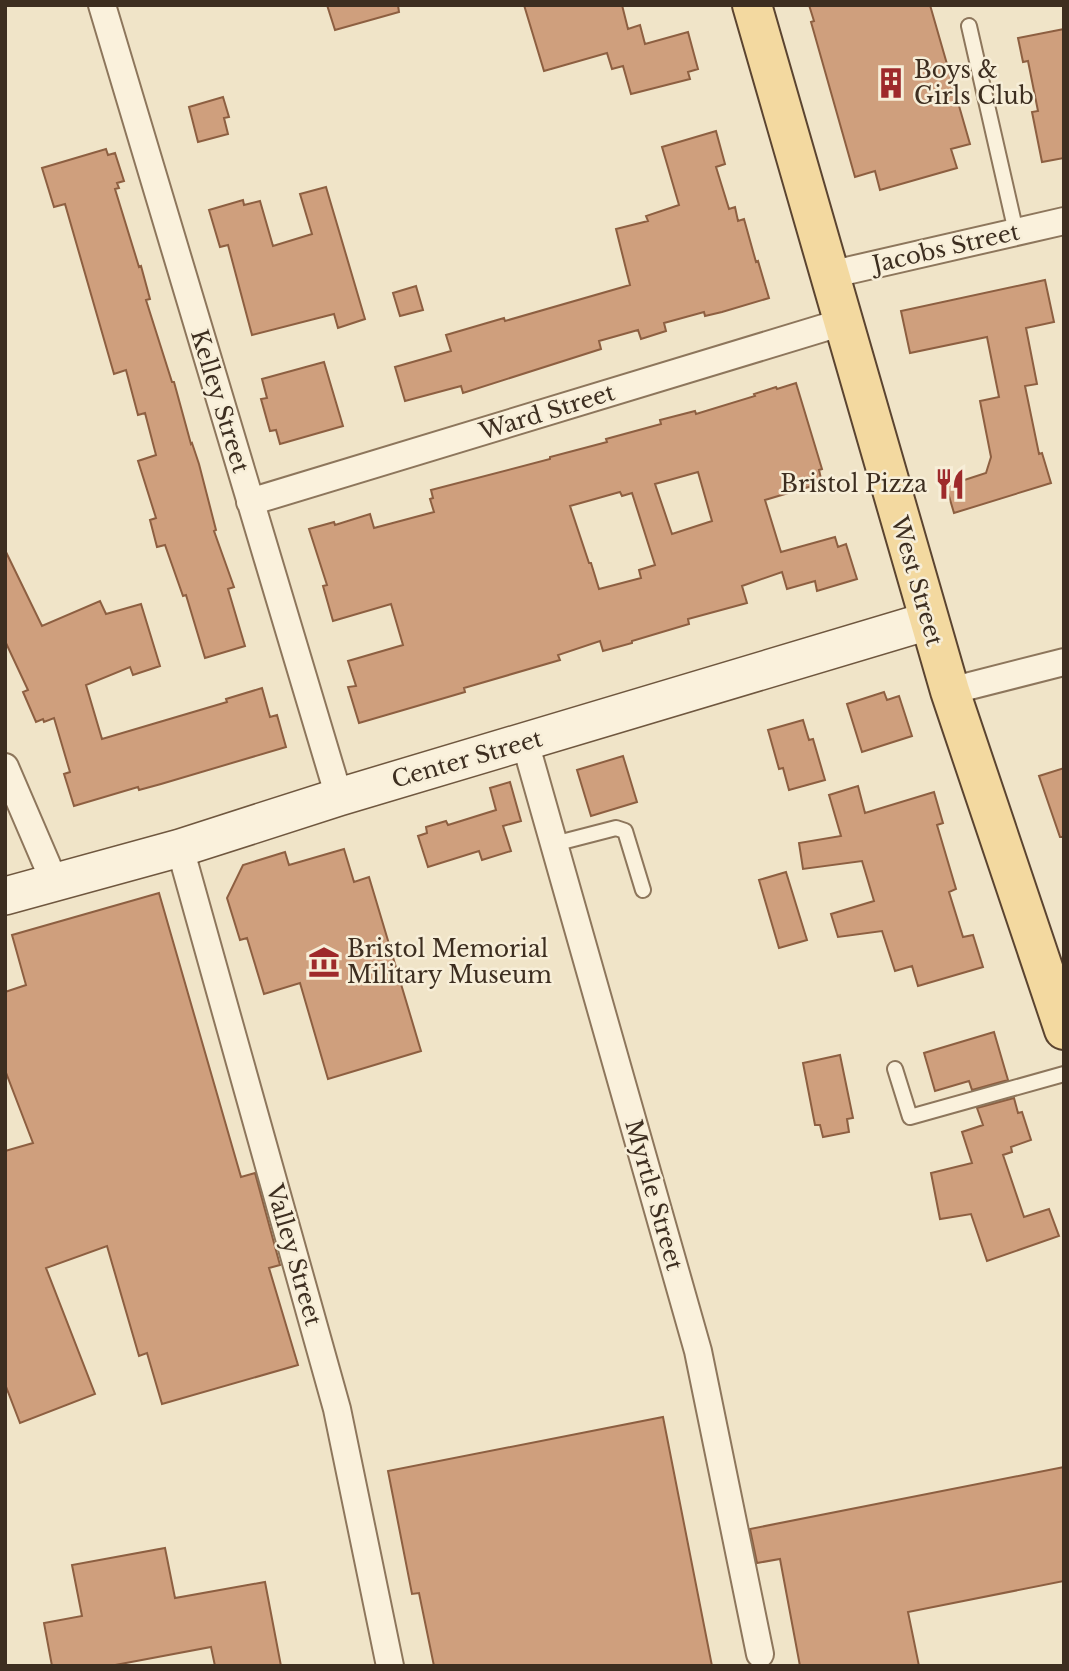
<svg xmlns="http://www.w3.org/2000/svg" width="1069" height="1671" viewBox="0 0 1069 1671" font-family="'Libre Baskerville',serif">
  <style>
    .building { fill: #cf9f7d; stroke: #8d5f41; stroke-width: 2; fill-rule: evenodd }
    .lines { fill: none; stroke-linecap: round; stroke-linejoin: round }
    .lane-casing { stroke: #8d765c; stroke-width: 18 }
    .street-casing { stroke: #8d765c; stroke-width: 30 }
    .secondary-casing { stroke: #6f573f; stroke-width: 40 }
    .primary-casing { stroke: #5b4430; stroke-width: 42 }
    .lane { stroke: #faf1dc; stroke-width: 14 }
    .street { stroke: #faf1dc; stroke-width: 26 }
    .secondary { stroke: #faf1dc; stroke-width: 37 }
    .primary { stroke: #f3d9a0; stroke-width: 38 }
    .labels { text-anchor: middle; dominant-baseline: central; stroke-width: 5; stroke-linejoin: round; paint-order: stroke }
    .poi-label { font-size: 23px; fill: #3d2e20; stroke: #f7eed8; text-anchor: start }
    .street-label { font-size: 23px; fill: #3d2e20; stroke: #f7eed8 }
  </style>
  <rect width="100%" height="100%" fill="#f0e4c8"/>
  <path class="building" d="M 327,5 L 398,5 L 399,12 L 335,30 Z
    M 524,5 L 622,5 L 628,29 L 640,25 L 645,44 L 688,32 L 698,69 L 688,72 L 690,79 L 631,94 L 623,66 L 612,69 L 607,53 L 544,71 Z
    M 809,5 L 930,5 L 970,144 L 951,149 L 957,168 L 880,190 L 875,171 L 855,177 L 811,22 L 814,21 Z
    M 1064,29 L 1064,158 L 1042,162 L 1032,112 L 1038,111 L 1028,61 L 1023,62 L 1018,38 Z
    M 223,97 L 229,117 L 224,118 L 228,134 L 198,142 L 189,107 Z
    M 716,131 L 725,164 L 716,167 L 729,209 L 735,207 L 738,221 L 744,219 L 756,262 L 758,261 L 769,298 L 722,312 L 705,316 L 704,312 L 664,323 L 666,331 L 641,339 L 638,330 L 599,341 L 601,349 L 463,393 L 461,386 L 405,401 L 395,367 L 451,351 L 446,335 L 504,318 L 505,321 L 630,285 L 616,229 L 648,221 L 646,216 L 679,205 L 662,147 Z
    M 106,149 L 108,155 L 115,153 L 124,181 L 117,183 L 119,188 L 115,189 L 139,267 L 141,266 L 150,299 L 146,300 L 172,382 L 174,382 L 191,444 L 192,443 L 199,464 L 216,530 L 214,531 L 234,587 L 228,589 L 245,646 L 205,658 L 186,595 L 183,596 L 165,545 L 157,547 L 150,520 L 156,518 L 138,461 L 156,455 L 145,413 L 138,415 L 126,370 L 114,374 L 65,204 L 54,207 L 42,168 Z
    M 326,187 L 365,319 L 338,328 L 334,314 L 252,335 L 228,245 L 220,247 L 209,210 L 243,200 L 244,205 L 260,201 L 273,246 L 312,234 L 300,194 Z
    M 1045,280 L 1054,322 L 1026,328 L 1037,384 L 1025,386 L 1039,454 L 1042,453 L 1051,483 L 954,513 L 946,486 L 986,473 L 991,457 L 980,401 L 999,397 L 987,337 L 910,353 L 901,311 Z
    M 416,286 L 423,310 L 400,316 L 393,293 Z
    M 324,362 L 343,426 L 280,444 L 276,430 L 270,431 L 261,399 L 267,398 L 262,379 Z
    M 796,383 L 822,469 L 819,470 L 822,483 L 765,500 L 781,552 L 835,537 L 838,547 L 846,544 L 857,579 L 817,591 L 815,581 L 787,589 L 782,572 L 742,586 L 747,603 L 688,619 L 689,624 L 632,641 L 632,643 L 603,651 L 600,641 L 558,655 L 560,660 L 464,688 L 465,692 L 359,723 L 348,687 L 356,686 L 348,661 L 403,645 L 391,604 L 333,621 L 323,586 L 327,585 L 309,529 L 334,522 L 335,525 L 370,514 L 374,528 L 434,512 L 430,499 L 433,498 L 431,490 L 550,459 L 550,457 L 607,442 L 606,439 L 661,424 L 660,420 L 695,411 L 696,414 L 755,396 L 754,394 L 776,387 L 777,389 ZM 698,472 L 712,521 L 672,534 L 655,484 ZM 620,492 L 622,496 L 632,493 L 655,565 L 639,570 L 641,578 L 599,589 L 591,563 L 589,563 L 570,506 Z
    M 5,550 L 42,626 L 100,601 L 106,614 L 141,604 L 160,666 L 133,675 L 130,667 L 86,685 L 102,739 L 227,702 L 226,699 L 262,688 L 270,717 L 277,715 L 286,747 L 161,784 L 139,790 L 138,787 L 74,806 L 64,774 L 70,772 L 54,718 L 44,722 L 43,719 L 36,722 L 23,692 L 28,690 L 5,641 Z
    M 884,692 L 887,700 L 899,696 L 912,736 L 862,752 L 847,704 Z
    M 803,720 L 809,740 L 813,739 L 825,780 L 789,790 L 783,768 L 779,769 L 768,730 Z
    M 623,756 L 637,802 L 591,816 L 577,770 Z
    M 1064,768 L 1064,837 L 1060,837 L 1039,776 Z
    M 510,782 L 521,821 L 503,826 L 511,851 L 482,860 L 479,851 L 428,867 L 418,836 L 427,833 L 426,827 L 446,821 L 448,825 L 496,810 L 490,788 Z
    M 858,786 L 865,813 L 934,792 L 943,823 L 937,825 L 956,889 L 949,892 L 963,937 L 973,935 L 983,967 L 918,986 L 912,966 L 895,971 L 882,931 L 838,937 L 831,914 L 874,901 L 862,861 L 803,869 L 799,843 L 841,836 L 829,795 Z
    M 344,849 L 354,882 L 369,877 L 421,1051 L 328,1079 L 300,983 L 264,994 L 247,938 L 240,940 L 227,898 L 243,865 L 285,852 L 289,865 Z
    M 786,872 L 807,940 L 779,948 L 759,880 Z
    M 159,893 L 241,1177 L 255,1173 L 280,1265 L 269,1268 L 298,1365 L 162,1404 L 147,1353 L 139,1356 L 107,1246 L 46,1268 L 95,1394 L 20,1423 L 5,1384 L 5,1151 L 33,1143 L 5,1070 L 5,992 L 26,985 L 12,935 Z
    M 994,1032 L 1008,1080 L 972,1090 L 969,1081 L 935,1091 L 924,1053 Z
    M 840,1055 L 853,1118 L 847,1119 L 849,1132 L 823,1137 L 820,1125 L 815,1125 L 803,1063 Z
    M 1014,1098 L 1018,1113 L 1022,1112 L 1031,1140 L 1011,1147 L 1012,1152 L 1003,1155 L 1024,1217 L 1049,1209 L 1059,1236 L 987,1261 L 971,1214 L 940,1219 L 931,1173 L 972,1163 L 962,1132 L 983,1125 L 977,1108 Z
    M 663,1417 L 712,1666 L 434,1666 L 419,1593 L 412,1594 L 388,1471 Z
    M 1064,1467 L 1064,1581 L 908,1612 L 919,1666 L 800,1666 L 780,1559 L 757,1563 L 750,1529 Z
    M 165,1548 L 175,1598 L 265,1582 L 281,1666 L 215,1666 L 211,1647 L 110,1666 L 52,1666 L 44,1623 L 82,1616 L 72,1565 Z"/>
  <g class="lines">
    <defs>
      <path id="lane" d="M 969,26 L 1016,232
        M 554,844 L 616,828 L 625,831 L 643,890
        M 895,1069 L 910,1117 L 1064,1074"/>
      <path id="street" d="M 102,5 L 339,797
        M 829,275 L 1064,221
        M 250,502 L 843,322
        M 950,691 L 1064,662
        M 525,742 L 698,1351 L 760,1654
        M 5,767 L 54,881
        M 180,848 L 337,1409 L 390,1666"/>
      <path id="secondary" d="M 5,896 L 180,848 L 339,797 L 928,621"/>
      <path id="primary" d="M 752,5 L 950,691 L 1064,1030"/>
    </defs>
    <use href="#lane" class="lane-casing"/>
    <use href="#street" class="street-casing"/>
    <use href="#secondary" class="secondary-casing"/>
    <use href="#primary" class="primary-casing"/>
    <use href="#lane" class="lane"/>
    <use href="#street" class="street"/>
    <use href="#secondary" class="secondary"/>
    <use href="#primary" class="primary"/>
  </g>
  <defs>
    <symbol id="building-bare" viewBox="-9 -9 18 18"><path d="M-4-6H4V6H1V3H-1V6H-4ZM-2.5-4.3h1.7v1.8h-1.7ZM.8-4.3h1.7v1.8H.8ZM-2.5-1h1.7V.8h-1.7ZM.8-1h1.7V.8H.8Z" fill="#9e2a2b" stroke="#f7eed8" stroke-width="2.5" paint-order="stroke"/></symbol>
    <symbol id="restaurant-bare" viewBox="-9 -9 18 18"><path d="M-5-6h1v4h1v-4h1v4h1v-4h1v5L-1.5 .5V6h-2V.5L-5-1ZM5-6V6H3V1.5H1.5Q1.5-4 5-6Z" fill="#9e2a2b" stroke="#f7eed8" stroke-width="2.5" paint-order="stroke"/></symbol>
    <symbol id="museum-bare" viewBox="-9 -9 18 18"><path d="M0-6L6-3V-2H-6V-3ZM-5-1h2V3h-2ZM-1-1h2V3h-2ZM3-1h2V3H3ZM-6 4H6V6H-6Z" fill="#9e2a2b" stroke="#f7eed8" stroke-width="2.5" paint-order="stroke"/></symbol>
  </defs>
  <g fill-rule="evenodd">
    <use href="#building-bare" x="869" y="61" width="44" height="44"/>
    <use href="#restaurant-bare" x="928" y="462" width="44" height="44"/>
    <use href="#museum-bare" x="302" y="940" width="44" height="44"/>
  </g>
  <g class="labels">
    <g class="poi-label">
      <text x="914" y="70">Boys &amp;<tspan x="914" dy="26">Girls Club</tspan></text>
      <text x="927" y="484" text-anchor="end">Bristol Pizza</text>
      <text x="347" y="949">Bristol Memorial<tspan x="347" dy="26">Military Museum</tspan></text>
    </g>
    <g class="street-label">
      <text transform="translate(946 248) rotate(-13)">Jacobs Street</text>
      <text transform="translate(220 401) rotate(73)">Kelley Street</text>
      <text transform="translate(547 412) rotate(-17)">Ward Street</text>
      <text transform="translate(917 581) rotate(74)">West Street</text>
      <text transform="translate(467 759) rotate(-16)">Center Street</text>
      <text transform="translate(654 1195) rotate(74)">Myrtle Street</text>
      <text transform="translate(294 1255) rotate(74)">Valley Street</text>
    </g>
  </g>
  <rect width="1069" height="1671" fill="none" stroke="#3d2e20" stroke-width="14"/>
</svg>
